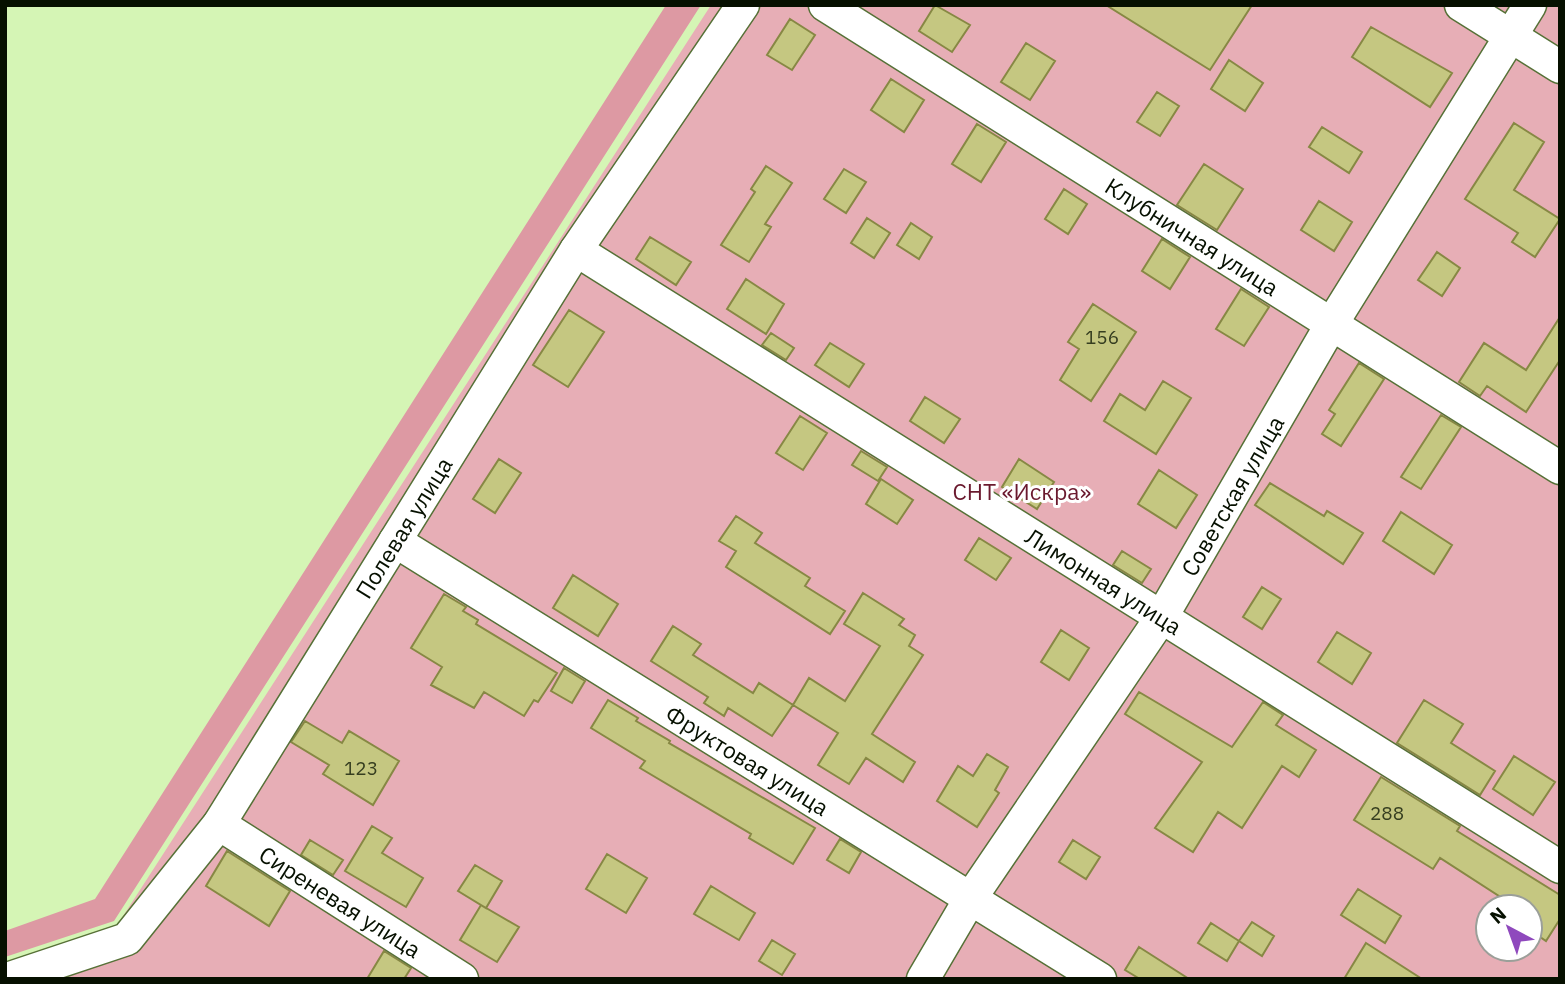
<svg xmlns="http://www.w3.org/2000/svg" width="1565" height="984" viewBox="0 0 1565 984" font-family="'IBM Plex Sans',sans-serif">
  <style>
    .green { fill: #e7aeb6; fill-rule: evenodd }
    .forest { fill: #dd99a3 }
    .building { fill: #c5c781; stroke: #878844; stroke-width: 2 }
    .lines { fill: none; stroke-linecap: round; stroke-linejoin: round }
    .minor-casing { stroke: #567137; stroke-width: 35 }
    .minor { stroke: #fff; stroke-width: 32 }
    .labels { text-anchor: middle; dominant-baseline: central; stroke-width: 6; stroke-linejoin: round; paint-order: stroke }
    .number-label { font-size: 19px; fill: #363e20 }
    .street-label { font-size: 23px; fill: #061000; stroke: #fff }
    .park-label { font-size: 23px; fill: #6a192e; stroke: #fff }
  </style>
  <rect width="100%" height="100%" fill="#d5f5b5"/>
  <path class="green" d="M 711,5 L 1560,5 L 1560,979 L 5,979 L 5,962 L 118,924 ZM 1488,907 L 1530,907 L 1530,949 L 1488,949 Z"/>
  <path class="forest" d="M 666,5 L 701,5 L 114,921 L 5,957 L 5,931 L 95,899 Z"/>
  <path class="building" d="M 935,5 L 970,25 L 952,52 L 919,31 Z
    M 1106,5 L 1252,5 L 1210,70 Z
    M 790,19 L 815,35 L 792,70 L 767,55 Z
    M 1371,27 L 1452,73 L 1430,107 L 1352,57 Z
    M 1026,43 L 1055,61 L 1030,100 L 1001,82 Z
    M 1229,60 L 1263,83 L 1245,111 L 1211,89 Z
    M 891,79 L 924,100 L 904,132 L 871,110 Z
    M 1157,92 L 1179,106 L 1160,136 L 1137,122 Z
    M 1514,123 L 1544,142 L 1514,190 L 1560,219 L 1535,257 L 1512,242 L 1518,233 L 1465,199 Z
    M 977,124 L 1006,142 L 981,182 L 952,164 Z
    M 1322,127 L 1362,152 L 1349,173 L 1309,147 Z
    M 1204,164 L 1243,189 L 1217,230 L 1177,205 Z
    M 766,166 L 792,183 L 765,224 L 771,227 L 749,262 L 721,245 L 755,192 L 751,189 Z
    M 844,169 L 866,182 L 846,213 L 824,199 Z
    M 1064,189 L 1087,204 L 1068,234 L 1045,219 Z
    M 1319,201 L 1352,222 L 1334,251 L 1301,230 Z
    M 867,218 L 890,233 L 874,258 L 851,243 Z
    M 911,223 L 932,237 L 919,259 L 897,245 Z
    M 650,237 L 691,262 L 676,285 L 636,259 Z
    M 1162,239 L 1190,257 L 1170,289 L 1142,271 Z
    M 1437,252 L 1460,268 L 1442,296 L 1418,280 Z
    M 746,279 L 784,304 L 766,334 L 727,309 Z
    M 1241,289 L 1269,307 L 1244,346 L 1216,329 Z
    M 1093,304 L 1136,332 L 1091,401 L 1060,380 L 1079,349 L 1068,342 Z
    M 569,310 L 604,332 L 568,387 L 533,365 Z
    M 1560,317 L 1560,360 L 1526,412 L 1487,386 L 1480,396 L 1459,382 L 1484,343 L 1526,370 Z
    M 771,333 L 794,348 L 786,360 L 762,345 Z
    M 830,343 L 864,364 L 849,387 L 815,365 Z
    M 1359,363 L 1384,379 L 1341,446 L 1322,434 L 1335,414 L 1329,410 Z
    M 1163,381 L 1191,398 L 1156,454 L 1104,421 L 1120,394 L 1145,410 Z
    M 925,397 L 960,419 L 944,443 L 910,421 Z
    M 1441,415 L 1461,427 L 1421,489 L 1401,477 Z
    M 800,416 L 827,433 L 803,470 L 776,453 Z
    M 861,451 L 887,467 L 878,481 L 852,465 Z
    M 499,459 L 521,473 L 495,513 L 473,499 Z
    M 1019,459 L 1054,482 L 1037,509 L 1002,487 Z
    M 1159,470 L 1197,495 L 1176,528 L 1138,504 Z
    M 881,479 L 913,500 L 897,524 L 866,504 Z
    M 1270,483 L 1324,516 L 1327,511 L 1363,533 L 1343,564 L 1255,505 Z
    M 1401,512 L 1452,545 L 1434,574 L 1383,541 Z
    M 736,516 L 762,533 L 755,543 L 810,578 L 805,586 L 845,611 L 830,634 L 726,567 L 736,551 L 719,541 Z
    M 979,538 L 1011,558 L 996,580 L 965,560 Z
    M 1122,551 L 1151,569 L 1142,583 L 1113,565 Z
    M 573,575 L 618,604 L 598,636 L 553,608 Z
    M 1262,587 L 1281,599 L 1262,629 L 1243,617 Z
    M 863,593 L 904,619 L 899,625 L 915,635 L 909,646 L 923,655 L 872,734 L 915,762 L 903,782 L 866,758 L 849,784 L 818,765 L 838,733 L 793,705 L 809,678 L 845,701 L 880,646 L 844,624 Z
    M 444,594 L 466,607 L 463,611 L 478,620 L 476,624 L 557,673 L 538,702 L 534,700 L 524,716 L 484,692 L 474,708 L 431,685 L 442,667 L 411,648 Z
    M 673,626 L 701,644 L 693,655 L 753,693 L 759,683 L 793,705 L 772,736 L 728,708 L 724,716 L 704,703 L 708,697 L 651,661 Z
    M 1061,630 L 1089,648 L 1069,680 L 1041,662 Z
    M 1337,632 L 1371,653 L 1352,684 L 1318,662 Z
    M 564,668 L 585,681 L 572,703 L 551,691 Z
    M 1139,692 L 1232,747 L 1263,702 L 1283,715 L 1276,725 L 1316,750 L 1299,777 L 1282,766 L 1242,828 L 1218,812 L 1193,852 L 1155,828 L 1202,762 L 1125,714 Z
    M 608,700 L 638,718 L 636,721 L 670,741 L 669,743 L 815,828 L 793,864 L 749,838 L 751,834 L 640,768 L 645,761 L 591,728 Z
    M 1424,700 L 1463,724 L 1451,743 L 1495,771 L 1480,795 L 1397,743 Z
    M 305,721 L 342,743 L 349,731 L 399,761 L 373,805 L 323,774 L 329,765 L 291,742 Z
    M 987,754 L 1008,767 L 995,790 L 999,793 L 977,827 L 937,801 L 958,766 L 973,776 Z
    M 1514,756 L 1555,782 L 1533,815 L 1493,789 Z
    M 1381,777 L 1460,826 L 1457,831 L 1560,895 L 1560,919 L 1546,941 L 1530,930 L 1530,907 L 1516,907 L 1440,858 L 1433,869 L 1354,820 Z
    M 372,826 L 392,838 L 382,853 L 423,878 L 406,907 L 345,871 Z
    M 840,839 L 861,852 L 849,873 L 827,860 Z
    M 310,840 L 343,860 L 333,875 L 301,855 Z
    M 1073,840 L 1100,857 L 1086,879 L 1059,862 Z
    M 227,851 L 290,891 L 269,926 L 206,886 Z
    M 607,854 L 647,878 L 626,913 L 586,889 Z
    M 475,865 L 502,881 L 486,908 L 458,891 Z
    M 711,886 L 755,913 L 739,940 L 694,914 Z
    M 1358,889 L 1401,916 L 1385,943 L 1341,915 Z
    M 481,905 L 519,927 L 497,962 L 460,940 Z
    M 1252,922 L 1274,936 L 1262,956 L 1239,941 Z
    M 1211,923 L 1239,941 L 1227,961 L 1198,943 Z
    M 772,940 L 795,954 L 782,975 L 759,961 Z
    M 1366,943 L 1422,979 L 1344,979 Z
    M 1139,947 L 1189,979 L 1140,979 L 1125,970 Z
    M 384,951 L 411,968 L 404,979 L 367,979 Z"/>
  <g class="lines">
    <defs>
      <g id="minor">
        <path id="s1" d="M 825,5 L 1560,468"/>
        <path d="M 1461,5 L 1560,67"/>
        <path id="s2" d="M 576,250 L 1560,867"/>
        <path id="s3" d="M 395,541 L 1100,979"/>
        <path id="s4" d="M 219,824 L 462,979"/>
        <path id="s5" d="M 7,979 L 127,939 L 219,824 L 576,250 L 743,5"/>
        <path id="s6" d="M 923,979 L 970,899 L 1161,618 L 1331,325 L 1530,5"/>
      </g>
    </defs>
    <use href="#minor" class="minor-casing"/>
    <use href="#minor" class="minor"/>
  </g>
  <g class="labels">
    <g class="number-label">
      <text x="1102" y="337">156</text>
      <text x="361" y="768">123</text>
      <text x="1387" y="813">288</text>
    </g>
    <g class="street-label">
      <text stroke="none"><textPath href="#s1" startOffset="434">Клубничная улица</textPath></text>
      <text stroke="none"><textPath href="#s6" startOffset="574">Советская улица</textPath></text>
      <text stroke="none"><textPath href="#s5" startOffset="623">Полевая улица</textPath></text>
      <text stroke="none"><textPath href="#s2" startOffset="623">Лимонная улица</textPath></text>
      <text stroke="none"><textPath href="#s3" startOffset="415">Фруктовая улица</textPath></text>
      <text stroke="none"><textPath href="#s4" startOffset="144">Сиреневая улица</textPath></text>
    </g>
    <g class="park-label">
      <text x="1022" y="491">СНТ «Искра»</text>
    </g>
  </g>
  <rect width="1565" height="984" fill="none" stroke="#061000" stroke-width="14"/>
  <g transform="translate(1509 928) rotate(319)"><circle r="33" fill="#ffffff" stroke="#9b9f99" stroke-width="2"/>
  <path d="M0-5L12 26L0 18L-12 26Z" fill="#8f49bd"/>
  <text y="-10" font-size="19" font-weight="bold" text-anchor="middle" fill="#061000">N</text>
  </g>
</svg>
